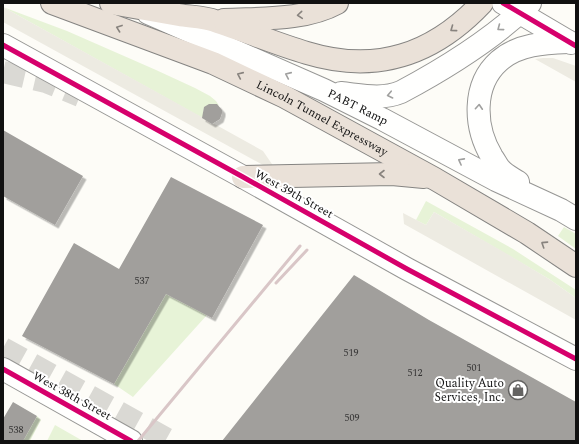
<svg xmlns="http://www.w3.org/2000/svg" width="579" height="444" viewBox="0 0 579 444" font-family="Spectral,serif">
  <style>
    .green { fill: #e7f3d7 }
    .plaza { fill: #edebe2 }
    .building { fill: #a19f9c; filter: url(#shadow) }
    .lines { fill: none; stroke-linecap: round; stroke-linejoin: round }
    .highway-tunnel { stroke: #dad9d4; stroke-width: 22; stroke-dasharray: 22 11; stroke-linecap: butt }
    .minor-casing { stroke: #979795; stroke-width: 24 }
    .highway-casing { stroke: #858482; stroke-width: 24 }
    .minor { stroke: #fffffe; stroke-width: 22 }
    .highway { stroke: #eae1d8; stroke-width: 22 }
    .rail { stroke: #d9c6c7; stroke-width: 3 }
    .cycleway-casing { stroke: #fff; stroke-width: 8 }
    .cycleway { stroke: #d6006c; stroke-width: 5 }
    .oneway { stroke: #88837e }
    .oneway2 { stroke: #a0a09f }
    .labels { text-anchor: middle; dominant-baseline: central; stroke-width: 4; stroke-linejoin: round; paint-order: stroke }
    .number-label { font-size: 10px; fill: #353434 }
    .street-label { font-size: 12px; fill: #111; stroke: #fff }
    .poi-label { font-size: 12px; fill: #111; stroke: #fff; text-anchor: end }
  </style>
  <defs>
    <filter id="shadow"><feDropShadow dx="3.5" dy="3.5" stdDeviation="0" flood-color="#0004"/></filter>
  </defs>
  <rect width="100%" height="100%" fill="#fdfcf7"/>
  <path class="green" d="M 3,7 L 67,31 L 156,70 L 195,88 L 210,96 L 216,101 L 220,107 L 218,105 L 212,104 L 204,108 L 203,114 L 206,120 Z
    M 426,201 L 513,249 L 576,290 L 576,298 L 549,279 L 434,212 L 426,225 L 416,220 Z
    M 564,227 L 576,234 L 576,249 L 558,236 Z
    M 166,294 L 207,315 L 133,397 L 114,384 Z
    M 37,416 L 41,420 L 30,441 L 23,441 Z
    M 55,425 L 83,441 L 47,441 Z"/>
  <path class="plaza" d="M 3,7 L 263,151 L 274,167 L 272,170 L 3,22 Z
    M 543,58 L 553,58 L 576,66 L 576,82 L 535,59 Z
    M 434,212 L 509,255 L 549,279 L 576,298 L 576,320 L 404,224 L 403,213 L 426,225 Z"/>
  <path class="building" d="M 209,104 L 217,104 L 222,110 L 222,113 L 220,119 L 212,124 L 202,118 L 204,107 Z
    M 3,130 L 83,176 L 55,225 L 3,196 Z
    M 171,177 L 263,225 L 212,318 L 166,294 L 114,384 L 22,336 L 74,243 L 119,269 Z
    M 354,275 L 429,320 L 576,402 L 576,441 L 222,441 Z
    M 13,402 L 37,416 L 23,441 L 3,441 L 3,419 Z"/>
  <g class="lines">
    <path class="highway-tunnel" d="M 3,72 L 46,82 L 80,96
      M 3,348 L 171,441"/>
    <defs>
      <g id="minor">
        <path d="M 503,3 L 571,43"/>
        <path id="s1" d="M 148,13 L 324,90 L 382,119 L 496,180 L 561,210 L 576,219"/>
        <path d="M 3,45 L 243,177 L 407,269 L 576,359"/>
        <path d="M 341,93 C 361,95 382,100 401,92 C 446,68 493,39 530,3"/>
        <path d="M 518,182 C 512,178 505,175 500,169 C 497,166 495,161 492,157 C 474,127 472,85 499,61 C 518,44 545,43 569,42"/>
        <path d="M 3,369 L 131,441"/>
      </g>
      <g id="highway">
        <path id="s2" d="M 52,3 L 213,63 L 285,97 L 435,179 L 527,233 L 576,266"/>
        <path d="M 111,3 C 134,7 157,11 179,15 C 191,17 204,17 215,21 C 246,31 276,44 307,53 C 376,74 433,55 482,3"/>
        <path d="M 224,20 C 260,18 304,21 337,3"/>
        <path d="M 243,177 L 392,174 L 424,177"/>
      </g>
    </defs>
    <use href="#minor" class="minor-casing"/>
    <use href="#highway" class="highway-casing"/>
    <use href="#minor" class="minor"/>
    <use href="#highway" class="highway"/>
    <path class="rail" d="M 276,283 L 307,250
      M 138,441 L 300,246"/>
    <defs>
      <path id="cycleway" d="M 503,3 L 576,46
        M 3,45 L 243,177 L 407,269 L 576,359
        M 3,369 L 131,441"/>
    </defs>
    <use href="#cycleway" class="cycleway-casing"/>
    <use href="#cycleway" class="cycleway"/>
  </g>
  <defs><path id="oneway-chevron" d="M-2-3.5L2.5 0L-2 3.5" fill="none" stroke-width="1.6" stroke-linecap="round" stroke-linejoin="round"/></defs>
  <g class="oneway">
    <use href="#oneway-chevron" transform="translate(300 15) rotate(175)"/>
    <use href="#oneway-chevron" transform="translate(119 28) rotate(-160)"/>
    <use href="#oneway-chevron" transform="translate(453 29) rotate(144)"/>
    <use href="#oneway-chevron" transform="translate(240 75) rotate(-156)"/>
    <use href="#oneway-chevron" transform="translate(382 174) rotate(180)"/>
    <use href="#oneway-chevron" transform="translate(544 244) rotate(-147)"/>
  </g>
  <g class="oneway2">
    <use href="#oneway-chevron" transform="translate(500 28) rotate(143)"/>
    <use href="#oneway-chevron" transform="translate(288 75) rotate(-156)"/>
    <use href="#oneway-chevron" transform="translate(390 95) rotate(168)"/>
    <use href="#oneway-chevron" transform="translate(479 107) rotate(-86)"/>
    <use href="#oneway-chevron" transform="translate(461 161) rotate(-152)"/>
  </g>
  <defs>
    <symbol id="shop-ring" viewBox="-11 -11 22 22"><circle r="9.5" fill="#fff" stroke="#646362" stroke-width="1.5"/><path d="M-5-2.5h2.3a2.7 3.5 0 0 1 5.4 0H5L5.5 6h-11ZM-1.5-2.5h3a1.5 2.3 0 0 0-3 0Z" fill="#646362"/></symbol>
  </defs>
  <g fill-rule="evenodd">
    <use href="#shop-ring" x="507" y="379" width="22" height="22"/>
  </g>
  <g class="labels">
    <g class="number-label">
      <text x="142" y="281">537</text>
      <text x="351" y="353">519</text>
      <text x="474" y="368">501</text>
      <text x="415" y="373">512</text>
      <text x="352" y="418">509</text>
      <text x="16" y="430">538</text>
    </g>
    <g class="street-label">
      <text stroke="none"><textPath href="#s1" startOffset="230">PABT Ramp</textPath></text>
      <text stroke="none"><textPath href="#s2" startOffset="294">Lincoln Tunnel Expressway</textPath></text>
      <text transform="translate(294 194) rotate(29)">West 39th Street</text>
      <text transform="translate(72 396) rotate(29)">West 38th Street</text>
    </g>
    <g class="poi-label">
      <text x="504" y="383">Quality Auto<tspan x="504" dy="14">Services, Inc.</tspan></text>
    </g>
  </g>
  <rect width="579" height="444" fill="none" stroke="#111111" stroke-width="8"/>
</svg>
